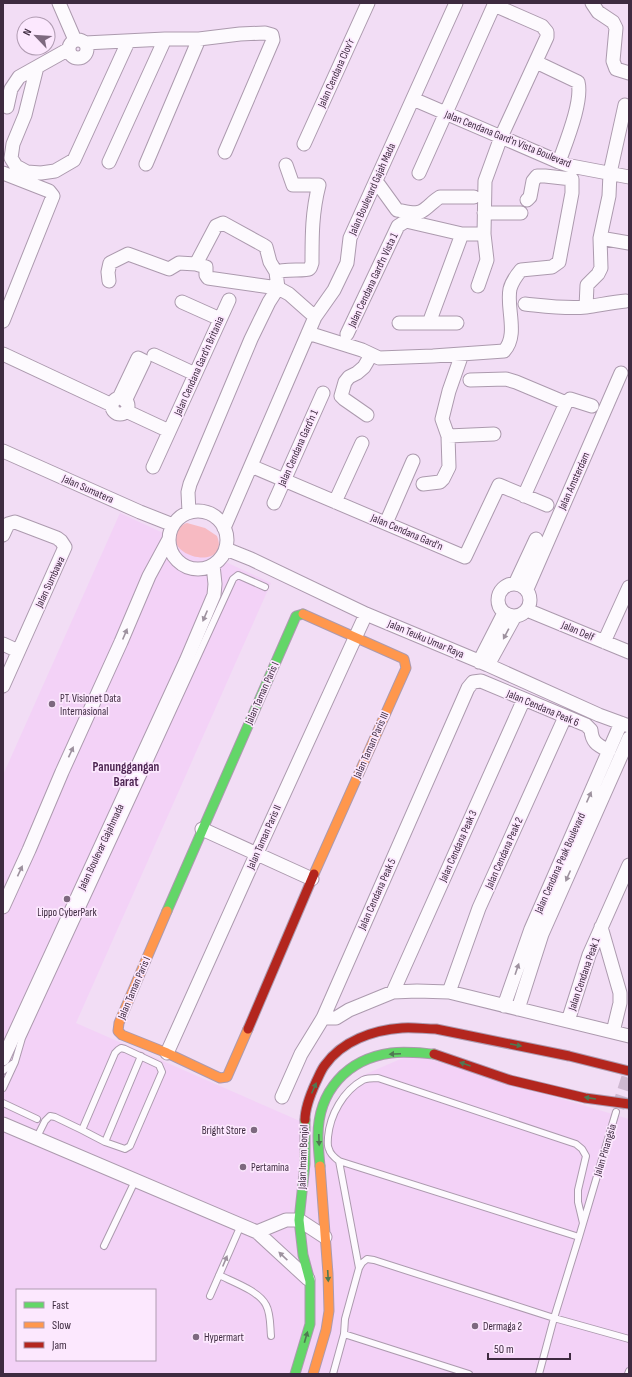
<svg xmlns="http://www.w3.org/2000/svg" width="632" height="1377" viewBox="0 0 632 1377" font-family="'Sofia Sans Condensed',sans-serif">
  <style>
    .built { fill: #f3d2f7; fill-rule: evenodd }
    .green { fill: #f7bac2 }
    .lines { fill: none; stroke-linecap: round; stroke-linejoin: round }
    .street-tunnel { stroke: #ceb9d1; stroke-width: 13; stroke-dasharray: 13 6; stroke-linecap: butt }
    .lane-casing { stroke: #ac9aae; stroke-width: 8 }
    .street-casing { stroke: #ac9aae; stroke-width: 15 }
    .fast-casing { stroke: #ac9aae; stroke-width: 11 }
    .slow-casing { stroke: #ac9aae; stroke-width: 11 }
    .jam-casing { stroke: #ac9aae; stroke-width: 11 }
    .lane { stroke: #fdfafe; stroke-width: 6 }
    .street { stroke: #fdfafe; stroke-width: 13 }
    .fast { stroke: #63d668; stroke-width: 9 }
    .slow { stroke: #ff974d; stroke-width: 9 }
    .jam { stroke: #b3261e; stroke-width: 9 }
    .oneway { fill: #9e929f }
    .oneway2 { fill: #4f7852 }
    .poi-dot { fill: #7d697f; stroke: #fce8fe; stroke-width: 1.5 }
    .labels { text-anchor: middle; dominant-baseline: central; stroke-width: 3.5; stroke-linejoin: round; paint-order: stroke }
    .street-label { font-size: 11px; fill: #3e2b40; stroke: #fce8fe }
    .poi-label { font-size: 11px; fill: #3e2b40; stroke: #fce8fe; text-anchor: start }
    .quarter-label { font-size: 13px; font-weight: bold; fill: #4d2552; stroke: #fce8fe }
  </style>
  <rect width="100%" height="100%" fill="#f2ddf5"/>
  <path class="built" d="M 120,513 L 271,583 L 76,1023 L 332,1135 L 336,1108 L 359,1077 L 412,1054 L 629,1119 L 629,1374 L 3,1374 L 3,775 ZM 17,1290 L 155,1290 L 155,1360 L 17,1360 Z"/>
  <path class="green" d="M 187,523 L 205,528 L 217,536 C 230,569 172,560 175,536 C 176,529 181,525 187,523 Z"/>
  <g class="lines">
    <path class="street-tunnel" d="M 618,1108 L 629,1074"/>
    <defs>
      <path id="lane" d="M 121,1048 L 125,1049 L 159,1065 L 162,1072 L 130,1146 L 125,1149 L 105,1142 L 82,1130 L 115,1053 L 118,1050 Z
        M 3,1071 L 12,1064
        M 3,1088 L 15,1062 L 22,1038 L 147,767 L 233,579 L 238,575 L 265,587
        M 3,1103 L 37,1119
        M 37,1137 L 45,1121 L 50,1116 L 55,1117 L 82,1130
        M 105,1142 L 141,1056
        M 339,1161 L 359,1268
        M 579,1237 L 339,1161 C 335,1158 330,1154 329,1149 C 327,1146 328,1141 328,1137 C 330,1115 343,1091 363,1080 C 367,1078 373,1078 378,1078 L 576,1144 L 582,1149 L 586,1156 L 578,1190 L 578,1202 L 583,1223
        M 104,1246 L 135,1181
        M 219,1275 C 233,1282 259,1291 266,1305 C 271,1314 270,1327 271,1336
        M 210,1296 L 241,1225
        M 344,1334 L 469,1374
        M 333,1374 L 344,1334 L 345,1319 L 359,1268 L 362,1263 L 367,1259 L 374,1260 L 554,1318 L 629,1339
        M 539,1374 L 554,1318 L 579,1237 L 616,1112
        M 628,1374 L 629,1371"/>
      <path id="street" d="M 59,3 L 75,40
        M 592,3 L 598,12 L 613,22 L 616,28 L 613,61 L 616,69 L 629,73
        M69 49a9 9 0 1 1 18 0a9 9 0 1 1-18 0Z
        M 85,43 L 165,39 L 199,39 L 240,34 L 265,33 L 272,35 L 273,40 L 225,152
        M 536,62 L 578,82 C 583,101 566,142 559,162
        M 37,67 L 25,115 L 13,144 L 11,158 L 16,166 L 27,172 L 41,173 L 55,171 L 74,160 L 128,42
        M 413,99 L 559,162 L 571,166 L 629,177
        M 7,107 L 11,89 L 19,77 L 69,49
        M 304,144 L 368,3
        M 109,162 L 165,39
        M 146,164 L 199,39
        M 3,173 L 49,191 L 53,196 L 3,321
        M 419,173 L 495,3
        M 376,181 L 397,210 C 404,211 416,215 422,211 C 428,208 433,201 440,197 L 474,197
        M 484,213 L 521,213
        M 484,234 L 485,181 L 501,137 L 547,37 L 547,32 L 542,26 L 494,5
        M 600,238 L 629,243
        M 276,272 C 284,269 305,271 309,269 C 311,268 311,265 312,263 C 312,235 312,212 319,185 L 293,185 L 286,165
        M 109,281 L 108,272 L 110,263 L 128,254 L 169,269 L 179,263 L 196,264 L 206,267 L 206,275 L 208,278 L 278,288 L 289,294 L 315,317
        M 182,302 L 220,319
        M 525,304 C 545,306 566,309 586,307 C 600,305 613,302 626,301
        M 586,307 L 587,285 L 598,274 L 601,268 L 600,238 L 609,196 L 610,173 L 625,105
        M 399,323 L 457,323
        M 429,323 L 462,234
        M 308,333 L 362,350 L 379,358 L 433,356 L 504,351 C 519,335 506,308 510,289 C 512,281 516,276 521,270 L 552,267 L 559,262 L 572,193 L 572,179 L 545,176 L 537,176 L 533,181 L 530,197 L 527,200
        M 347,334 L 398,226 L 406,221 L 462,234 L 484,234 L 487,260 L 478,286
        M 3,354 L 112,405
        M 154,355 L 195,374
        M 470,380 L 506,379 L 516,382 L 566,403 L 570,399 L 592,406
        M 119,398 L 138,358 L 144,361 L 125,401
        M112 406a8 8 0 1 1 16 0a8 8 0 1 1-16 0Z
        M 126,411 L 169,431
        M 367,415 L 344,399 L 341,396 L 345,382 L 349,377 L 357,373 L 364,367 L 371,355
        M 448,436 L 494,434
        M 3,451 L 140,512 L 173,525
        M 251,466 L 465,557 L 499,485 L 547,505
        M 153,467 L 229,300
        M 423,484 L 440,482 L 443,479 L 449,467 L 448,436 L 442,419 L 449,391 L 462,354
        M 524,496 L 566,403
        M 335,502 L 362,443
        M 274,503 L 323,393
        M169 540a29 29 0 1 1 58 0a29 29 0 1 1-58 0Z
        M 189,512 L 188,492 L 190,484 L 251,339 L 269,302 L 278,288 L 276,272 L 270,262 L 266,247 L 263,245 L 223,223 L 216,226 L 196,264
        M 386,523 L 413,461
        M 224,528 L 315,317 L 334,290 L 347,263 L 350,238 L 456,3
        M 3,535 L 8,524 L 15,522 L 57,538 L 61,541 L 65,547 L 3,686
        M 226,549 L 251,559 L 366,614 L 488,665 L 599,715 L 629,726
        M498 600a16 16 0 1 1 32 0a16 16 0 1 1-32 0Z
        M 515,584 L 536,539
        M 527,589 L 621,373
        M 527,610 L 629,652
        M 604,642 L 629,587
        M 3,644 L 18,651
        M 479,662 L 504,613
        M 488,665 L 515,616
        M 202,829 L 312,879
        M 3,907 L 29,850 L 62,772 L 121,642 L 149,576 L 169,539
        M 601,927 L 620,993 L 620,1003 L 613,1032
        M 393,992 L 524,699
        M 449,992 L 479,908 L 565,717
        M 504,1006 L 531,929 L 621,723
        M 518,1009 L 542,934 L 629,738
        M 323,1018 L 336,1018 L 349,1010 L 393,992 L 417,991 L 449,992 L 629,1036
        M 568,1021 L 589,955 L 629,865
        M 167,1053 L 256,855 L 366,614
        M 3,1059 L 186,661 L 214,595 L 215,584 L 213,565
        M 282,1097 L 301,1054 L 323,1018 L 468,688 L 473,682 L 481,681 L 586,725 L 591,730 C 592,743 598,745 609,751
        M 3,1124 L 257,1232 L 308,1279
        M 257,1232 L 286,1220 L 299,1220 L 325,1237"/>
      <path id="fast" d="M 167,911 L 296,616 L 303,614
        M 320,1166 C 319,1156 318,1146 318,1136 C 318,1091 347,1059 391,1053 C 405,1051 420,1053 434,1054
        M 295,1374 L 310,1324 L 310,1281 L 303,1255 L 299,1220 L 305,1164 L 305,1120"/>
      <path id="slow" d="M 303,614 L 404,659 L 406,668 L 314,874
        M 167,911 L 119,1023 L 118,1031 L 122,1035 L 167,1053 L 220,1078 L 227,1077 L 248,1029
        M 313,1374 L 326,1330 L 329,1311 L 328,1274 L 320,1166"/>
      <path id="jam" d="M 248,1029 L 314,874
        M 436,1029 L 569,1056 L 629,1071
        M 434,1054 L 510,1080 L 585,1098 L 629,1104
        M 305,1120 C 305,1107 311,1093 316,1082 C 319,1076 321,1070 325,1065 C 342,1041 373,1030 402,1028 C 413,1027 425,1029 436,1029"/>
    </defs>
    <use href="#lane" class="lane-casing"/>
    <use href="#street" class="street-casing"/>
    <use href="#fast" class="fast-casing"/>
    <use href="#slow" class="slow-casing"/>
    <use href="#jam" class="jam-casing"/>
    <use href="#lane" class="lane"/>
    <use href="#street" class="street"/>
    <use href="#fast" class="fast"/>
    <use href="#slow" class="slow"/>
    <use href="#jam" class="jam"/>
  </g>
  <defs><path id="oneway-solid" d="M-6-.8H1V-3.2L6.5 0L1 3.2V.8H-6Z"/></defs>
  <g class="oneway">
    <use href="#oneway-solid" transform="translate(205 616) rotate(113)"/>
    <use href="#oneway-solid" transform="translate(125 634) rotate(-67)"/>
    <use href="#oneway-solid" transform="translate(506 634) rotate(118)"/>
    <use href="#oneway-solid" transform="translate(71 752) rotate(-65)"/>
    <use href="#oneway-solid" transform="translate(589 797) rotate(-66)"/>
    <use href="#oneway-solid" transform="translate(20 871) rotate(-65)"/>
    <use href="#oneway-solid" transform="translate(568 876) rotate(114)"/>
    <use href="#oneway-solid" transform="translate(517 969) rotate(-71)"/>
    <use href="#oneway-solid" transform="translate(283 1256) rotate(-137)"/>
    <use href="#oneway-solid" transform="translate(225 1261) rotate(-67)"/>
  </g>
  <g class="oneway2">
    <use href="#oneway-solid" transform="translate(516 1045) rotate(11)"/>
    <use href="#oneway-solid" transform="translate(395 1054) rotate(178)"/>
    <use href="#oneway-solid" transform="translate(465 1064) rotate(-161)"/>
    <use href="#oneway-solid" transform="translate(314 1088) rotate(-66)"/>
    <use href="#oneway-solid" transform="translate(590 1098) rotate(-171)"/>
    <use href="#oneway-solid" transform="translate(319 1140) rotate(88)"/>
    <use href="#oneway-solid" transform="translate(328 1276) rotate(87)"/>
    <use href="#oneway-solid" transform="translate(306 1337) rotate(-74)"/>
  </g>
  <g class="poi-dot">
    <circle cx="52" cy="704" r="4"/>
    <circle cx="67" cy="899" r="4"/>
    <circle cx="254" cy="1130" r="4"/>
    <circle cx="243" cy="1167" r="4"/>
    <circle cx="475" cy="1326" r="4"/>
    <circle cx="196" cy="1337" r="4"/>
  </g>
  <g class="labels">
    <g class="street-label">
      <text transform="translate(336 73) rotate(-66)">Jalan Cendana Clov'r</text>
      <text transform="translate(508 139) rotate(22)">Jalan Cendana Gard'n Vista Boulevard</text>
      <text transform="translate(372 189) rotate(-66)">Jalan Boulevard Gajah Mada</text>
      <text transform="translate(373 280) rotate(-65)">Jalan Cendana Gard'n Vista 1</text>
      <text transform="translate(199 366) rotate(-66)">Jalan Cendana Gard'n Britania</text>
      <text transform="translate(298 448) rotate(-66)">Jalan Cendana Gard'n 1</text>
      <text transform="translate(574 481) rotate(-66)">Jalan Amsterdam</text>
      <text transform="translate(88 489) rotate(24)">Jalan Sumatera</text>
      <text transform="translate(407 532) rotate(23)">Jalan Cendana Gard'n</text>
      <text transform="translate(50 582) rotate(-65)">Jalan Sumbawa</text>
      <text transform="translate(578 631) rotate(23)">Jalan Delf</text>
      <text transform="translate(426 639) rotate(23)">Jalan Teuku Umar Raya</text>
      <text transform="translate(262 693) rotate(-66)">Jalan Taman Paris I</text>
      <text transform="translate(543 708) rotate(23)">Jalan Cendana Peak 6</text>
      <text transform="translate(371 745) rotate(-66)">Jalan Taman Paris III</text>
      <text transform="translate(264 837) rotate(-66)">Jalan Taman Paris II</text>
      <text transform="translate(458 846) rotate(-66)">Jalan Cendana Peak 3</text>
      <text transform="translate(101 847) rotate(-65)">Jalan Boulevar Gajahmada</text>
      <text transform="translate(504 853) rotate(-66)">Jalan Cendana Peak 2</text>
      <text transform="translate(560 863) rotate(-66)">Jalan Cendana Peak Boulevard</text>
      <text transform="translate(377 894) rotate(-66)">Jalan Cendana Peak 5</text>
      <text transform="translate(584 974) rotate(-71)">Jalan Cendana Peak 1</text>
      <text transform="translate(134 988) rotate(-67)">Jalan Taman Paris I</text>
      <text transform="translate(605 1150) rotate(-73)">Jalan Pinangsia</text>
      <text transform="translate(303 1157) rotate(-88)">Jalan Imam Bonjol</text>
    </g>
    <g class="poi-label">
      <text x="60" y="698">PT. Visionet Data<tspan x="60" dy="13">Internasional</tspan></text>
      <text x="67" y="912" text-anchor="middle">Lippo CyberPark</text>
      <text x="246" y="1130" text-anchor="end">Bright Store</text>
      <text x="251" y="1167">Pertamina</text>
      <text x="483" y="1326">Dermaga 2</text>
      <text x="204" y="1337">Hypermart</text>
    </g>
    <g class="quarter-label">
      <text x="126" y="767">Panunggangan<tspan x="126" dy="15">Barat</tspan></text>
    </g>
  </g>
  <rect width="632" height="1377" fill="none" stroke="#3e2b40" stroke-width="8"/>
  <rect x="16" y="1289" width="140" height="72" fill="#fce8fe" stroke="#b09cb2"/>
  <rect x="24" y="1302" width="20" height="6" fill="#63d668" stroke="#b09cb2"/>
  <text x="52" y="1309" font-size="12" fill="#3e2b40">Fast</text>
  <rect x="24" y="1322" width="20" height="6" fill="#ff974d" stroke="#b09cb2"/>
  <text x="52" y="1329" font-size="12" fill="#3e2b40">Slow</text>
  <rect x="24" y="1342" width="20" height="6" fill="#b3261e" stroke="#b09cb2"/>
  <text x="52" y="1349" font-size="12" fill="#3e2b40">Jam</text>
  <g transform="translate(36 36) rotate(295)"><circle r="19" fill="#fce8fe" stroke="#b09cb2"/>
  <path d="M0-3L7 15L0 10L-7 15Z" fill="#7d697f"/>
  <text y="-6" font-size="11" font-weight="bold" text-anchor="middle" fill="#3e2b40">N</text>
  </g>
  <path d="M488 1353v6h82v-6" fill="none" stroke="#3e2b40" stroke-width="2"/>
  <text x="494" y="1353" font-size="12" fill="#3e2b40" stroke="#fce8fe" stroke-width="3" paint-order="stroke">50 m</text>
</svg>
